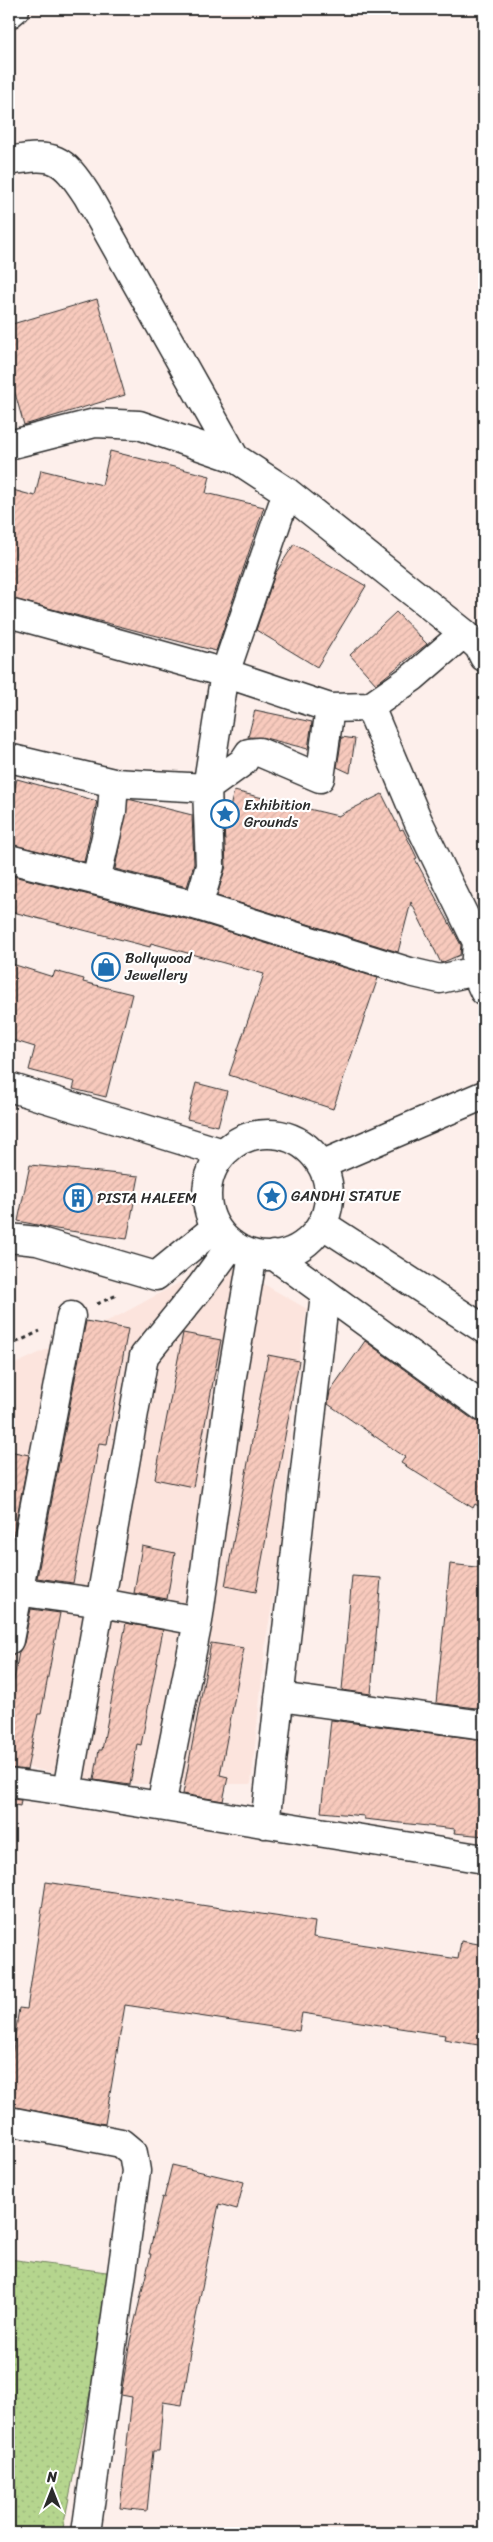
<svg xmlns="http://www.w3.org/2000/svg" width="493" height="2542" viewBox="0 0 493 2542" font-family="Sriracha,sans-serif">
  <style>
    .built { fill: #fce4dd }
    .park { fill: url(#park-dots); stroke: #70805c }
    .building { fill: url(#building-hatch); stroke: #2b2b2b }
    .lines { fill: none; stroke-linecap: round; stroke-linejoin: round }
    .minor-casing { stroke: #2b2b2b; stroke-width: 31 }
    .path { stroke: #2b2b2b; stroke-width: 3; stroke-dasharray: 4 4; stroke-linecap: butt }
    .minor { stroke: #fff; stroke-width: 28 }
    .labels { text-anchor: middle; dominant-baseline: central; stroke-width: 4.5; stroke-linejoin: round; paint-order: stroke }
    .poi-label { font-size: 15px; fill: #2b2b2b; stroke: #fff; text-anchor: start }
  </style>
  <defs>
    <pattern id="park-dots" width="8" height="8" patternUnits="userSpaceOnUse" patternTransform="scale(1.25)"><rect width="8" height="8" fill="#b5d58e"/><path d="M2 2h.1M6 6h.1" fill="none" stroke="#9cb77b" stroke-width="1.8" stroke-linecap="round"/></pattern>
    <pattern id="building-hatch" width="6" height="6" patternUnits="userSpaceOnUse" patternTransform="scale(1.25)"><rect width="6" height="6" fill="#f8cabd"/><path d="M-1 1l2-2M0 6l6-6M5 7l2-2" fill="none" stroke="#d5aea3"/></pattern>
  </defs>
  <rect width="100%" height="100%" fill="#fdefeb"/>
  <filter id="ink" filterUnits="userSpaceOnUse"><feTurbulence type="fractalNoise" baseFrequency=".02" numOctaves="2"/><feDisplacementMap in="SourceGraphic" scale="10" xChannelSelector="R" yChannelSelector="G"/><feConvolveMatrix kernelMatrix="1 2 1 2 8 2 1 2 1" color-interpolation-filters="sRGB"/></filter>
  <g filter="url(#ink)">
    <path class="built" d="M 208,1252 L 307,1309 L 294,1391 L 281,1554 L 266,1639 L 251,1784 L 115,1784 L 9,1764 L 9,1367 L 120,1315 L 186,1279 Z"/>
    <path class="park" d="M 9,2259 L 114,2273 L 62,2533 L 9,2533 Z"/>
    <path class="building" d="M 97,299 L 125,395 L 24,425 L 9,372 L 9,325 Z
      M 110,451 L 210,476 L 206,493 L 264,507 L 216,651 L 9,598 L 9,489 L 35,496 L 41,470 L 102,485 Z
      M 294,544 L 366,586 L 317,667 L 256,630 L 275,574 Z
      M 396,612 L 427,644 L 376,684 L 350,655 Z
      M 255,710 L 312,722 L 308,749 L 265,738 L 248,737 Z
      M 342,737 L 355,739 L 350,773 L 337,767 Z
      M 17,779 L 97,801 L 84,862 L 9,844 L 9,809 Z
      M 234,791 L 338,816 L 382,794 L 400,830 L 403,829 L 417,858 L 415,859 L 461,945 L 460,955 L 441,963 L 411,902 L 398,952 L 217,896 L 226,866 L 224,823 L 226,824 Z
      M 128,799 L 192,815 L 194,864 L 187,887 L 115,869 Z
      M 9,875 L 194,921 L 378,978 L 333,1109 L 229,1075 L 264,974 L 151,943 L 150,947 L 9,911 Z
      M 9,963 L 53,977 L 55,971 L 84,979 L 83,982 L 132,994 L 106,1097 L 73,1089 L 75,1082 L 29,1070 L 35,1047 L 9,1039 Z
      M 196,1083 L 227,1091 L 218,1126 L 187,1119 Z
      M 30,1165 L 139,1176 L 127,1239 L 56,1229 L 18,1221 Z
      M 86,1321 L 128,1329 L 107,1444 L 99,1443 L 73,1583 L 37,1578 Z
      M 183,1333 L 221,1340 L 193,1487 L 155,1479 Z
      M 365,1341 L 475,1421 L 484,1423 L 484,1509 L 475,1504 L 473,1508 L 401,1463 L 405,1457 L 328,1404 L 330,1391 Z
      M 268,1355 L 299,1361 L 256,1592 L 225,1586 Z
      M 9,1451 L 29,1455 L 9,1558 Z
      M 142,1546 L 175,1553 L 167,1599 L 134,1593 Z
      M 450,1564 L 484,1568 L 484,1709 L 436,1703 Z
      M 352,1576 L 381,1578 L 371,1694 L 342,1690 Z
      M 31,1609 L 60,1613 L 41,1714 L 38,1714 L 27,1770 L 9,1768 L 9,1706 L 19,1652 L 24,1643 Z
      M 126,1623 L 163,1630 L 141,1745 L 137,1744 L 130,1785 L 94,1780 L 99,1750 L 102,1750 Z
      M 211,1643 L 244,1648 L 220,1775 L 228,1777 L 223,1801 L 183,1794 Z
      M 331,1720 L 484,1740 L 484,1836 L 454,1833 L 455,1829 L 364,1819 L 364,1816 L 321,1812 Z
      M 9,1799 L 21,1800 L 20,1806 L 9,1804 Z
      M 46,1882 L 315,1922 L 313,1937 L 458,1959 L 461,1941 L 484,1945 L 484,2046 L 444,2039 L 445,2035 L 302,2013 L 299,2031 L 125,2005 L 105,2124 L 9,2106 L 9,2077 L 19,2008 L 27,2009 Z
      M 172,2165 L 244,2182 L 237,2209 L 219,2204 L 189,2351 L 191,2352 L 182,2405 L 163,2402 L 159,2451 L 153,2451 L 147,2511 L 120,2508 L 132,2397 L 121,2395 L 130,2341 L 151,2254 L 149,2254 L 162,2197 L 164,2198 Z"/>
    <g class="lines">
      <defs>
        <path id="minor" d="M 9,14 L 15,9
          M 9,161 C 55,153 62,157 87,195 L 235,458
          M 9,445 L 95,423 L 139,425 L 235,458 L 287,492 L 464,633 L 479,647 L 484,657
          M 9,613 L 225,673 L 330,708
          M 370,707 L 418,821 L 477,942 L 475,971
          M 9,758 L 114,783 L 207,788 L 225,673 L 287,492
          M 9,859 L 198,906 L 410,972 L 440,979 L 475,971 L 484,991
          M 96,880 L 112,811 L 114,783
          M 198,906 L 210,866 L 207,788 L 243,762 L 249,753 L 259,752 L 320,778 L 330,708 L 370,707 L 413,677 L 464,633
          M 9,1087 L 223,1153
          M207 1195a61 61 0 1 1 122 0a61 61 0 1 1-122 0Z
          M 321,1165 L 484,1095
          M 322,1224 L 484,1329
          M 9,1238 L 37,1241 L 156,1276 L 216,1227
          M 273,1255 L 484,1408
          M 9,1590 L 102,1603 L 198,1621
          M 9,1640 L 71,1316
          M 279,1697 L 484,1725
          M 9,1783 L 67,1791 L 484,1859
          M 67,1791 L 144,1356 L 202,1285 L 232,1244
          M 161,1806 L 198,1621 L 232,1376 L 253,1254
          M 265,1824 L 325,1294
          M 9,2121 L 121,2143 L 133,2153 L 136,2171 L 86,2533"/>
      </defs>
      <use href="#minor" class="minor-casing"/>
      <path class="path" d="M 97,1304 L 117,1295
        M 9,1346 L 40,1331"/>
      <use href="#minor" class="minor"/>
    </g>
  </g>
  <defs>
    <symbol id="sight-ring" viewBox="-11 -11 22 22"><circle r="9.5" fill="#fff" stroke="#1f6fb2" stroke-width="1.5"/><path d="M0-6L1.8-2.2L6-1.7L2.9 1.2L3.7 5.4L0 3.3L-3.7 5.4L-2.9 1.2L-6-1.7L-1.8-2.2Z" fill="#1f6fb2"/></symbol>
    <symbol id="shop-ring" viewBox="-11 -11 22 22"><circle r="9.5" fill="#fff" stroke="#1f6fb2" stroke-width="1.5"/><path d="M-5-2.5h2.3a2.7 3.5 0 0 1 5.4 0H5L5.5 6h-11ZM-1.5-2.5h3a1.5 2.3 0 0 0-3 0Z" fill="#1f6fb2"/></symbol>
    <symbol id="building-ring" viewBox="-11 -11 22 22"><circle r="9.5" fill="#fff" stroke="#1f6fb2" stroke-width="1.5"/><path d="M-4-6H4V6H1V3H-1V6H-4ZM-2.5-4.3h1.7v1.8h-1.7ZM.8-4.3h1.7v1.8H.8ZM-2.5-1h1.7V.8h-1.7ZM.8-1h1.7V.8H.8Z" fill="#1f6fb2"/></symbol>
  </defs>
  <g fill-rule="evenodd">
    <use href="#sight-ring" x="209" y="798" width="32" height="32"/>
    <use href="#shop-ring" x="90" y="951" width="32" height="32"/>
    <use href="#sight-ring" x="256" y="1180" width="32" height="32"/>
    <use href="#building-ring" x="62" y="1182" width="32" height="32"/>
  </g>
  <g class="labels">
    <g class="poi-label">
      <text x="244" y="805">Exhibition<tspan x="244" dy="17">Grounds</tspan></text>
      <text x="125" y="958">Bollywood<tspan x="125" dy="17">Jewellery</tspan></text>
      <text x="291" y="1196">GANDHI STATUE</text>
      <text x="97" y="1198">PISTA HALEEM</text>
    </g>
  </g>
  <rect width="493" height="2542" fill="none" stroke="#fff" stroke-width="30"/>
  <rect x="15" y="15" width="463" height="2512" fill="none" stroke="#2b2b2b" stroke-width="2" filter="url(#ink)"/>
  <g transform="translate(52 2490)" stroke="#ffffff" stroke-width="4" paint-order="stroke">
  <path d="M0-4L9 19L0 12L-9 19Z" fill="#2b2b2b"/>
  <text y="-8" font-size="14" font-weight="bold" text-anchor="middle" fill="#2b2b2b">N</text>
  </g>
</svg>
